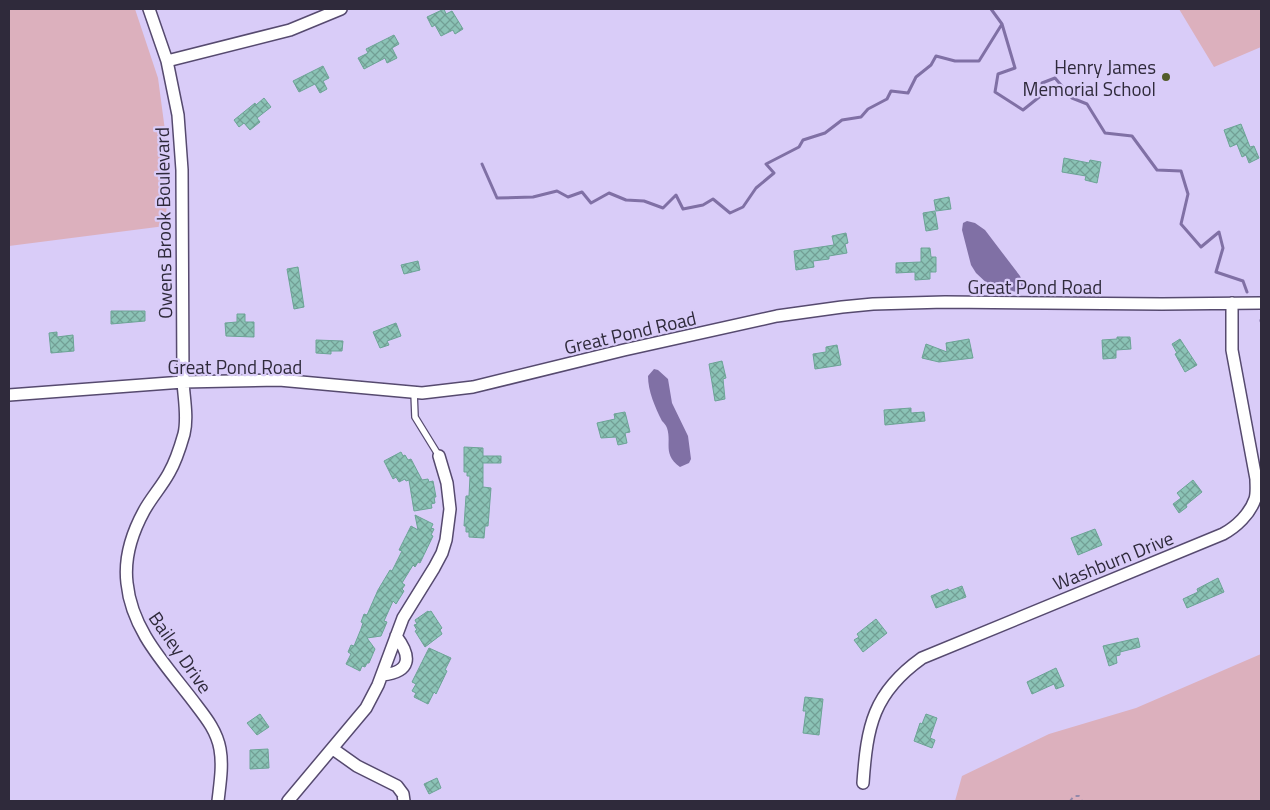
<svg xmlns="http://www.w3.org/2000/svg" width="1270" height="810" viewBox="0 0 1270 810" font-family="'Titillium Web',sans-serif">
  <style>
    .green { fill: #dcb0bd }
    .water { fill: #8070a5 }
    .lines { fill: none; stroke-linecap: round; stroke-linejoin: round }
    .stream { stroke: #8070a5; stroke-width: 3 }
    .building { fill: url(#building-cross-hatch); stroke: #6ca396 }
    .lane-casing { stroke: #564a6f; stroke-width: 8 }
    .street-casing { stroke: #564a6f; stroke-width: 14 }
    .path { stroke: #9389aa; stroke-width: 2; stroke-dasharray: 4 4; stroke-linecap: butt }
    .lane { stroke: #fff; stroke-width: 5.5 }
    .street { stroke: #fff; stroke-width: 11 }
    .poi-dot { fill: #525b2a; stroke: #d9ccf8; stroke-width: 2 }
    .labels { text-anchor: middle; dominant-baseline: central; stroke-width: 4.5; stroke-linejoin: round; paint-order: stroke }
    .poi-label { font-size: 19px; fill: #2f2a3b; stroke: #d9ccf8; text-anchor: end }
    .street-label { font-size: 19px; fill: #2f2a3b; stroke: #d9ccf8 }
  </style>
  <defs>
    <pattern id="building-cross-hatch" width="8" height="8" patternUnits="userSpaceOnUse" patternTransform="scale(1.25)"><rect width="8" height="8" fill="#8bc3b6"/><path d="M0 0l8 8M0 8l8-8" fill="none" stroke="#729f95"/></pattern>
  </defs>
  <rect width="100%" height="100%" fill="#d9ccf8"/>
  <path class="green" d="M 9,9 L 135,9 L 158,78 L 170,168 L 165,226 L 9,246 Z
    M 1179,9 L 1261,9 L 1261,47 L 1214,67 Z
    M 1261,654 L 1261,801 L 955,801 L 962,776 L 1049,734 L 1136,708 Z"/>
  <path class="water" d="M 967,221 L 975,223 L 985,230 L 1020,276 L 1025,288 L 1017,292 L 991,287 L 976,273 L 971,265 L 962,230 L 963,223 Z
    M 654,369 L 658,370 L 668,379 L 672,403 L 688,436 L 691,459 L 689,463 L 680,467 C 662,454 672,443 667,428 C 666,425 664,423 662,421 C 655,407 648,391 648,376 Z"/>
  <g class="lines">
    <path class="stream" d="M 991,9 L 1002,24 L 1015,68 L 998,74 L 995,92 L 1023,110 L 1043,94 L 1042,83 L 1055,78 L 1072,98 L 1087,104 L 1105,133 L 1132,136 L 1157,170 L 1181,171 L 1188,194 L 1181,224 L 1201,247 L 1219,232 L 1223,248 L 1216,272 L 1243,281 L 1247,292
      M 482,164 L 497,198 L 533,197 L 557,191 L 568,197 L 582,192 L 591,203 L 609,193 L 626,200 L 644,201 L 663,208 L 676,195 L 683,209 L 703,205 L 713,199 L 730,213 L 743,207 L 756,188 L 774,173 L 766,164 L 799,147 L 803,140 L 825,133 L 842,120 L 861,117 L 868,109 L 887,99 L 891,91 L 908,93 L 916,77 L 931,65 L 936,56 L 955,61 L 979,61 L 1002,24
      M 1261,320 L 1261,321"/>
  </g>
  <path class="building" d="M 444,9 L 446,14 L 452,11 L 463,29 L 455,34 L 453,30 L 441,36 L 435,25 L 432,27 L 427,17 Z
    M 394,35 L 399,44 L 392,48 L 397,58 L 387,63 L 385,58 L 364,69 L 358,58 L 368,53 L 366,49 Z
    M 323,66 L 329,78 L 323,81 L 327,89 L 320,93 L 315,84 L 299,92 L 293,81 Z
    M 264,98 L 271,107 L 257,118 L 260,122 L 250,130 L 244,123 L 239,127 L 234,120 L 255,103 L 256,105 Z
    M 1241,124 L 1250,147 L 1254,146 L 1259,158 L 1249,163 L 1246,155 L 1242,157 L 1237,144 L 1230,147 L 1224,130 Z
    M 1064,158 L 1089,163 L 1090,160 L 1101,162 L 1097,183 L 1085,180 L 1086,176 L 1062,172 Z
    M 949,197 L 951,209 L 936,211 L 934,200 Z
    M 935,211 L 938,229 L 926,231 L 923,213 Z
    M 846,233 L 848,243 L 845,244 L 847,253 L 829,256 L 829,259 L 813,261 L 814,267 L 796,270 L 794,251 L 834,245 L 832,236 Z
    M 921,248 L 930,248 L 931,257 L 936,257 L 936,272 L 930,272 L 930,279 L 915,280 L 915,272 L 896,273 L 896,263 L 921,262 Z
    M 418,261 L 420,270 L 404,274 L 401,265 Z
    M 298,267 L 304,307 L 294,309 L 287,269 Z
    M 111,311 L 145,311 L 145,321 L 111,324 Z
    M 237,314 L 245,314 L 245,322 L 254,322 L 254,337 L 226,336 L 225,323 L 237,322 Z
    M 396,323 L 401,336 L 387,341 L 389,345 L 380,348 L 373,332 Z
    M 57,332 L 57,337 L 73,335 L 74,351 L 51,353 L 49,333 Z
    M 1117,337 L 1130,337 L 1131,349 L 1116,350 L 1116,358 L 1103,359 L 1102,340 L 1117,339 Z
    M 969,339 L 973,358 L 939,362 L 922,358 L 926,344 L 947,352 L 946,343 Z
    M 1180,339 L 1197,365 L 1185,372 L 1175,354 L 1177,353 L 1172,344 Z
    M 316,340 L 343,341 L 342,351 L 331,351 L 331,354 L 316,353 Z
    M 837,345 L 841,365 L 815,369 L 813,354 L 826,352 L 826,347 Z
    M 722,361 L 726,378 L 723,379 L 725,399 L 715,401 L 709,364 Z
    M 911,408 L 911,413 L 924,412 L 925,421 L 885,425 L 884,410 Z
    M 625,412 L 630,432 L 625,433 L 627,443 L 618,445 L 616,437 L 601,438 L 597,423 L 615,419 L 614,414 Z
    M 464,447 L 483,448 L 483,456 L 501,456 L 501,463 L 483,463 L 483,487 L 491,488 L 488,526 L 485,526 L 484,538 L 469,537 L 469,532 L 466,532 L 466,526 L 464,526 L 466,496 L 469,496 L 470,476 L 467,476 L 467,472 L 464,472 Z
    M 401,452 L 403,456 L 405,455 L 408,460 L 411,459 L 422,480 L 428,479 L 429,482 L 433,481 L 436,497 L 434,497 L 435,503 L 431,504 L 432,508 L 414,511 L 409,480 L 406,481 L 405,479 L 399,482 L 396,477 L 393,479 L 384,461 Z
    M 1193,480 L 1202,492 L 1186,505 L 1187,507 L 1179,513 L 1173,504 L 1181,498 L 1177,493 Z
    M 415,515 L 433,524 L 431,528 L 434,529 L 431,535 L 433,536 L 420,563 L 418,562 L 415,567 L 413,565 L 402,583 L 405,585 L 402,589 L 404,591 L 396,604 L 393,601 L 384,621 L 387,622 L 381,636 L 367,638 L 375,649 L 369,663 L 367,663 L 365,667 L 362,666 L 360,671 L 346,664 L 351,654 L 348,652 L 351,645 L 354,646 L 361,629 L 363,623 L 361,622 L 364,614 L 367,615 L 378,590 L 390,570 L 392,571 L 402,551 L 399,550 L 411,526 L 418,530 Z
    M 1095,529 L 1102,545 L 1078,555 L 1071,538 Z
    M 1218,578 L 1224,592 L 1187,608 L 1183,599 L 1198,592 L 1197,589 Z
    M 962,586 L 966,597 L 936,608 L 931,596 L 948,589 L 949,591 Z
    M 428,611 L 429,612 L 431,611 L 442,628 L 440,630 L 442,634 L 425,647 L 415,631 L 417,630 L 414,625 L 417,624 L 415,620 Z
    M 876,619 L 887,633 L 863,652 L 854,640 L 859,637 L 857,634 Z
    M 1138,638 L 1140,647 L 1120,652 L 1120,655 L 1116,656 L 1117,663 L 1109,666 L 1103,646 Z
    M 429,648 L 451,658 L 445,670 L 447,671 L 436,694 L 434,692 L 428,704 L 414,697 L 416,693 L 412,691 L 416,684 L 412,682 Z
    M 1056,668 L 1064,686 L 1056,689 L 1054,684 L 1032,694 L 1027,682 Z
    M 805,697 L 823,699 L 819,735 L 803,733 L 806,711 L 803,711 Z
    M 260,714 L 269,727 L 257,735 L 247,723 Z
    M 926,714 L 937,718 L 930,738 L 935,740 L 932,748 L 914,741 L 920,723 L 922,724 Z
    M 268,749 L 269,768 L 250,769 L 250,750 Z
    M 437,778 L 441,788 L 429,794 L 424,784 Z"/>
  <g class="lines">
    <defs>
      <path id="lane" d="M 414,392 L 415,417 L 439,456"/>
      <path id="street" d="M 149,9 L 167,61 L 178,115 L 182,170 L 183,382 C 184,398 188,418 184,434 C 180,448 176,461 169,473 C 162,486 151,498 144,511 C 132,533 124,558 127,583 C 132,633 169,668 197,706 C 207,719 217,732 220,749 C 223,766 220,783 218,801
        M 167,61 L 290,30 L 341,9
        M 9,395 L 183,382 L 279,380 L 422,393 L 473,387 L 624,350 L 777,316 L 842,307 L 873,304 L 945,302 L 1162,304 L 1261,303
        M 382,675 C 411,672 412,657 396,636
        M 333,749 L 357,766 L 397,786 L 403,794 L 404,801
        M 863,783 C 867,726 873,693 922,658 L 1223,534 C 1236,527 1250,514 1255,499 C 1257,493 1256,485 1256,479 L 1232,350 L 1232,303
        M 288,801 L 366,708 L 378,685 L 403,618 L 434,568 L 442,553 L 446,540 L 450,509 L 447,483 L 439,456"/>
    </defs>
    <use href="#lane" class="lane-casing"/>
    <use href="#street" class="street-casing"/>
    <path class="path" d="M 1070,801 L 1074,796 L 1079,796 L 1082,801"/>
    <use href="#lane" class="lane"/>
    <use href="#street" class="street"/>
  </g>
  <circle class="poi-dot" cx="1166" cy="77" r="5"/>
  <g class="labels">
    <g class="poi-label">
      <text x="1156" y="66">Henry James<tspan x="1156" dy="22">Memorial School</tspan></text>
    </g>
    <g class="street-label">
      <text transform="translate(163 223) rotate(-91)">Owens Brook Boulevard</text>
      <text x="1035" y="286">Great Pond Road</text>
      <text transform="translate(630 332) rotate(-13)">Great Pond Road</text>
      <text x="235" y="366">Great Pond Road</text>
      <text transform="translate(1113 560) rotate(-22)">Washburn Drive</text>
      <text transform="translate(181 652) rotate(55)">Bailey Drive</text>
    </g>
  </g>
  <rect width="1270" height="810" fill="none" stroke="#2f2a3b" stroke-width="20"/>
</svg>
